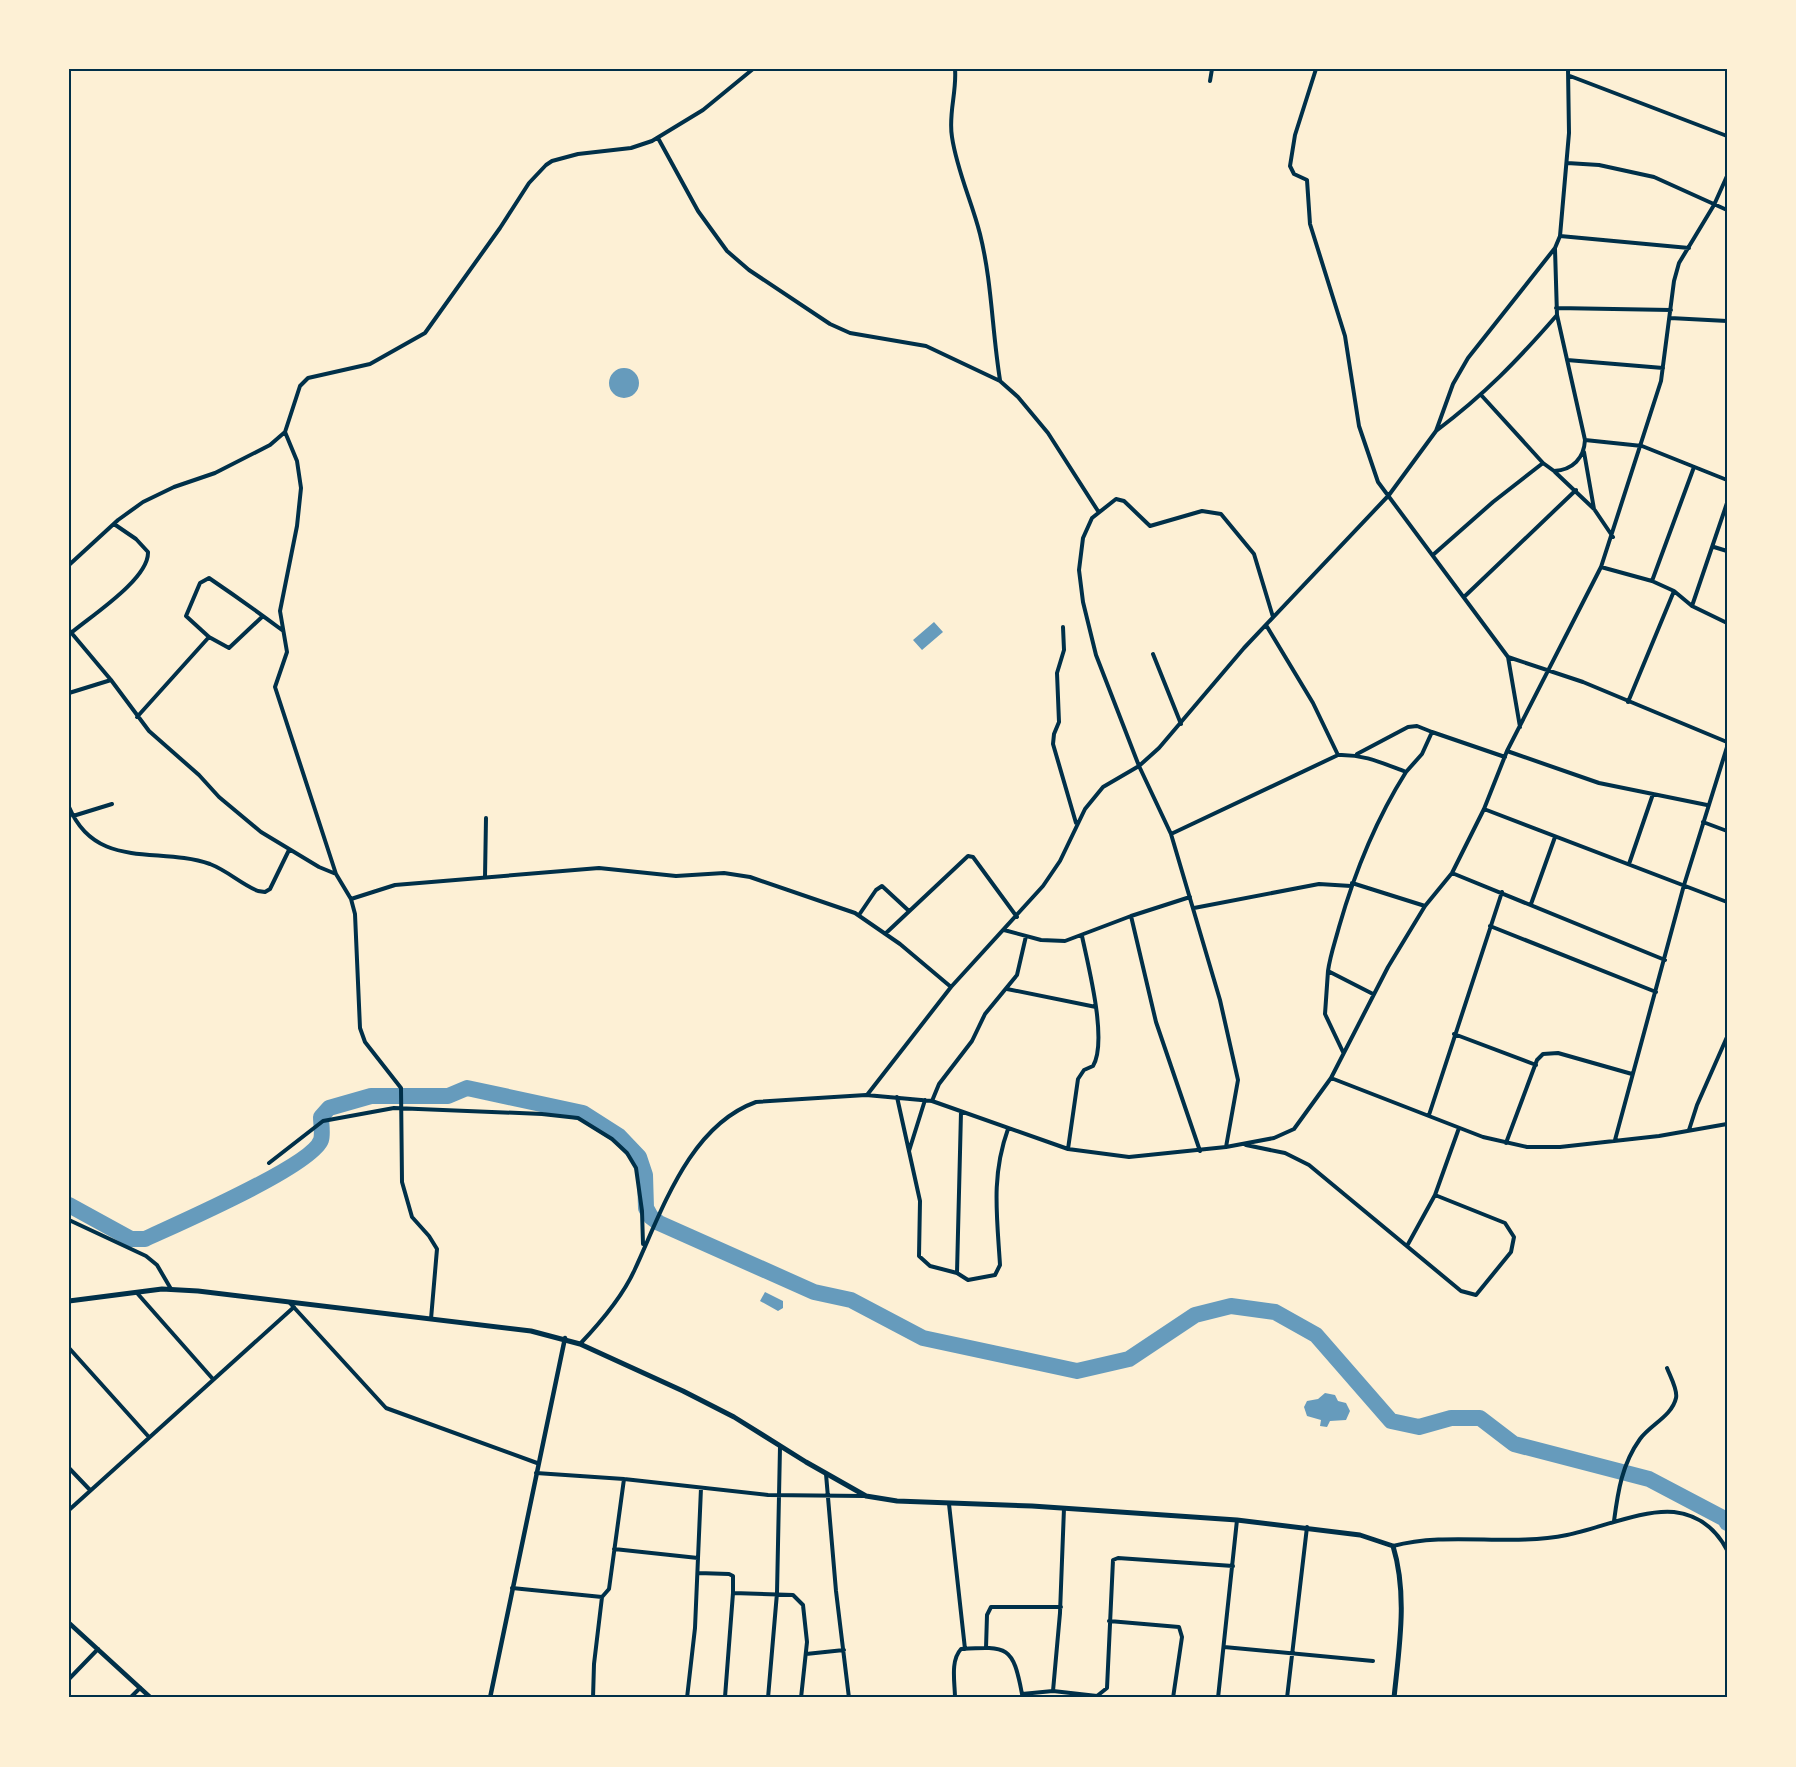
<svg xmlns="http://www.w3.org/2000/svg" width="1796" height="1767" viewBox="0 0 1796 1767" font-family="'Space Grotesk',sans-serif">
  <style>
    .water { fill: #669bbc }
    .lines { fill: none; stroke-linecap: round; stroke-linejoin: round }
    .river { stroke: #669bbc; stroke-width: 16 }
    .minor { stroke: #003049; stroke-width: 4 }
    .tertiary { stroke: #003049; stroke-width: 4.5 }
    .secondary { stroke: #003049; stroke-width: 5 }
    .neatline { fill: none; stroke: #003049; stroke-width: 2 }
  </style>
  <rect width="100%" height="100%" fill="#fdf0d5"/>
  <path class="water" d="M609 383a15 15 0 1 1 30 0a15 15 0 1 1-30 0Z
    M 934,622 L 943,632 L 922,650 L 913,640 Z
    M 765,1292 L 783,1301 L 783,1308 L 778,1311 L 760,1301 Z
    M 1325,1393 L 1335,1395 L 1338,1401 L 1346,1403 L 1350,1411 L 1346,1420 L 1330,1421 L 1327,1427 L 1320,1426 L 1321,1420 L 1307,1416 L 1304,1407 L 1307,1401 L 1318,1399 Z"/>
  <g class="lines">
    <path class="river" d="M 69,1205 L 131,1239 L 145,1239 C 175,1225 312,1166 321,1140 C 323,1134 321,1123 321,1117 L 329,1108 L 371,1096 L 448,1096 L 467,1088 L 583,1113 L 619,1136 L 639,1157 L 645,1175 L 646,1208 L 651,1217 L 659,1223 L 814,1292 L 851,1300 L 923,1338 L 1077,1371 L 1129,1359 L 1195,1315 L 1231,1306 L 1275,1312 L 1316,1335 L 1391,1421 L 1419,1427 L 1451,1418 L 1480,1418 L 1514,1444 L 1649,1479 L 1725,1519 L 1727,1523"/>
    <path class="minor" d="M 955,69 C 957,92 948,114 952,137 C 957,171 972,202 980,234 C 992,282 992,331 1000,380
      M 1316,69 L 1295,135 L 1290,166 L 1294,174 L 1307,180 L 1310,224 L 1345,336 L 1359,426 L 1378,482 L 1508,657 L 1520,727
      M 1570,76 L 1727,136
      M 1210,81 L 1212,69
      M 658,138 L 698,211 L 727,251 L 749,270 L 830,324 L 850,333 L 926,346 L 1000,381 L 1018,397 L 1048,433 L 1098,511
      M 1567,163 L 1599,165 L 1654,177 L 1727,210
      M 1560,236 L 1689,248
      M 1555,249 L 1557,315 L 1585,440
      M 1556,308 L 1671,310
      M 1670,318 L 1727,321
      M 1567,360 L 1663,368
      M 1482,396 L 1543,463
      M 1436,431 C 1485,394 1517,361 1557,315
      M 285,432 L 297,461 L 301,488 L 297,526 L 280,611 L 287,652 L 275,687 L 336,874 L 351,899 L 355,914 L 360,1028 L 365,1042 L 401,1088 L 402,1182 L 412,1217 L 429,1236 L 437,1249 L 431,1319
      M 1584,452 L 1594,509
      M 1555,472 L 1594,509 L 1613,537
      M 1714,547 L 1727,551
      M 1434,554 L 1493,502 L 1543,463 L 1554,471 C 1573,470 1584,458 1585,440 L 1642,446 L 1727,480
      M 69,565 L 118,520 L 143,502 L 174,487 L 215,473 L 270,445 L 285,432 L 300,386 L 308,378 L 370,364 L 425,333 L 500,228 L 529,183 L 546,165 L 552,161 L 578,154 L 631,148 L 652,141 L 703,110 L 753,69
      M 1601,567 L 1652,581 L 1674,591 L 1692,606 L 1727,623
      M 1652,581 L 1694,467
      M 1464,597 L 1576,490
      M 1692,606 L 1727,503
      M 263,616 L 229,648 L 209,637 L 186,616 L 200,583 L 209,578 C 234,595 258,612 282,630
      M 1266,625 L 1313,703 L 1338,755
      M 1063,627 L 1064,650 L 1057,673 L 1059,722 L 1054,734 L 1053,744 L 1076,823
      M 69,630 L 111,680 L 149,731 L 199,775 L 219,797 L 261,832 L 319,867 L 336,874
      M 71,633 C 91,616 149,579 148,552 L 136,539 L 114,524
      M 1153,654 L 1181,724
      M 1508,657 L 1583,682 L 1727,742
      M 69,693 L 111,680
      M 1628,702 L 1674,591
      M 137,717 L 209,637
      M 1507,751 L 1599,783 L 1707,805
      M 1357,754 L 1408,727 L 1417,726 L 1432,732
      M 69,807 C 96,871 158,846 210,864 C 228,871 241,884 258,891 L 265,892 L 270,889 L 289,850
      M 1484,809 L 1727,902
      M 73,816 L 112,804
      M 1703,822 L 1727,831
      M 1171,834 L 1338,755 C 1364,754 1382,763 1406,772 L 1422,754 L 1432,732 L 1505,757
      M 1629,864 L 1653,794
      M 1452,873 L 1665,960
      M 485,877 L 486,818
      M 1352,883 L 1425,906
      M 1190,897 L 1131,916 L 1156,1022 L 1200,1151
      M 351,899 L 395,885 L 599,868 L 676,876 L 724,873 L 750,877 L 855,913 L 900,944 L 951,987
      M 1531,904 L 1555,837
      M 1194,908 L 1319,884 L 1351,886
      M 859,915 L 876,890 L 882,886 L 909,911
      M 1490,926 L 1656,992
      M 1004,930 L 1041,940 L 1065,941 L 1131,916
      M 885,934 L 968,856 L 973,857 L 1017,917
      M 1328,971 C 1330,956 1335,942 1339,927 C 1355,871 1375,821 1406,772
      M 1007,989 L 1096,1007
      M 1454,1034 L 1536,1065
      M 1343,1052 L 1325,1014 L 1328,971 L 1373,994
      M 1331,1078 L 1483,1137 L 1527,1147 L 1560,1147 L 1659,1136 L 1727,1124
      M 867,1095 L 951,987 L 1043,886 L 1060,861 L 1085,809 L 1103,787 L 1139,766 L 1159,748 L 1244,648 L 1389,495 L 1436,431 L 1453,384 L 1468,358 L 1555,248 L 1560,236 L 1569,133 L 1568,69
      M 897,1097 L 920,1201 L 919,1256 L 930,1266 L 957,1273 L 968,1280 L 995,1275 L 1000,1265 C 997,1216 991,1176 1008,1129
      M 932,1101 L 939,1084 L 972,1041 L 985,1014 L 1017,975 L 1026,936
      M 1429,1115 L 1502,892
      M 1689,1130 L 1697,1105 L 1727,1037
      M 1615,1140 L 1684,885 L 1727,747
      M 1506,1143 L 1537,1060 L 1543,1054 L 1558,1053 L 1632,1074
      M 1246,1145 L 1285,1153 L 1309,1165 L 1461,1291 L 1476,1295 L 1511,1252 L 1514,1237 L 1505,1223 L 1435,1195
      M 1226,1147 L 1238,1080 L 1220,1000 L 1171,834 L 1139,766 L 1096,655 L 1083,602 L 1079,570 L 1083,538 L 1092,518 L 1116,499 L 1124,501 L 1150,526 L 1202,511 L 1221,514 L 1254,554 L 1273,617
      M 1068,1149 L 1078,1079 L 1084,1070 L 1093,1066 C 1108,1041 1088,965 1082,936
      M 909,1151 L 925,1100
      M 269,1163 L 323,1121 L 394,1108 L 542,1114 L 578,1118 L 612,1139 L 627,1153 L 636,1168 L 642,1211 L 643,1244
      M 69,1220 L 146,1256 L 157,1265 L 171,1289
      M 1407,1246 L 1435,1195 L 1459,1128
      M 957,1273 L 961,1112
      M 137,1293 L 212,1378
      M 289,1302 L 386,1408 L 537,1463
      M 580,1344 C 600,1323 623,1296 635,1269 C 662,1211 689,1126 756,1102 L 866,1095 L 932,1101 L 1068,1149 L 1129,1157 L 1226,1147 L 1274,1138 L 1294,1129 L 1331,1078 L 1388,967 L 1425,906 L 1452,873 L 1484,809 L 1507,751 L 1601,567 L 1661,381 L 1674,281 L 1679,263 L 1714,205 L 1727,176
      M 69,1348 L 148,1436
      M 69,1468 L 90,1490
      M 536,1473 L 624,1479 L 768,1495 L 864,1496
      M 826,1474 L 836,1591 L 849,1698
      M 949,1504 L 965,1649
      M 1064,1508 L 1060,1613 L 1053,1691 L 1097,1696 L 1107,1688 L 1113,1560 L 1118,1558 L 1233,1566
      M 69,1510 L 294,1307
      M 1614,1521 C 1618,1491 1622,1464 1640,1439 C 1650,1425 1672,1416 1676,1398 C 1678,1390 1670,1376 1667,1368
      M 1393,1546 C 1450,1531 1509,1547 1567,1535 C 1598,1529 1642,1509 1674,1512 C 1699,1515 1716,1529 1727,1550
      M 614,1549 L 698,1558
      M 698,1573 L 729,1574 L 733,1576 L 733,1593
      M 512,1588 L 602,1597
      M 1109,1621 L 1179,1627 L 1182,1637 L 1173,1698
      M 1224,1647 L 1373,1661
      M 986,1648 L 987,1615 L 991,1607 L 1061,1607
      M 806,1654 L 844,1650
      M 69,1679 L 98,1649
      M 725,1697 L 733,1593 L 793,1595 L 803,1605 L 807,1642 L 801,1698
      M 130,1698 L 140,1688
      M 593,1698 L 594,1664 L 602,1597 L 609,1589 L 624,1479
      M 687,1698 L 695,1628 L 701,1488
      M 768,1698 L 777,1593 L 780,1447
      M 955,1698 C 955,1683 950,1661 961,1649 C 1008,1646 1013,1646 1022,1694
      M 1023,1698 L 1022,1694 L 1053,1691
      M 1218,1698 L 1237,1520
      M 1287,1698 L 1307,1527"/>
    <path class="tertiary" d="M 69,1623 L 151,1698
      M 490,1698 L 565,1338"/>
    <path class="secondary" d="M 69,1301 L 162,1289 L 198,1291 L 531,1331 L 580,1344 L 683,1391 L 734,1417 L 806,1462 L 866,1496 L 897,1501 L 1032,1506 L 1237,1520 L 1360,1535 L 1393,1546 C 1408,1595 1399,1648 1394,1698"/>
  </g>
  <rect width="1796" height="1767" fill="none" stroke="#fdf0d5" stroke-width="141"/>
  <rect x="70" y="70" width="1656" height="1626" class="neatline"/>
</svg>
